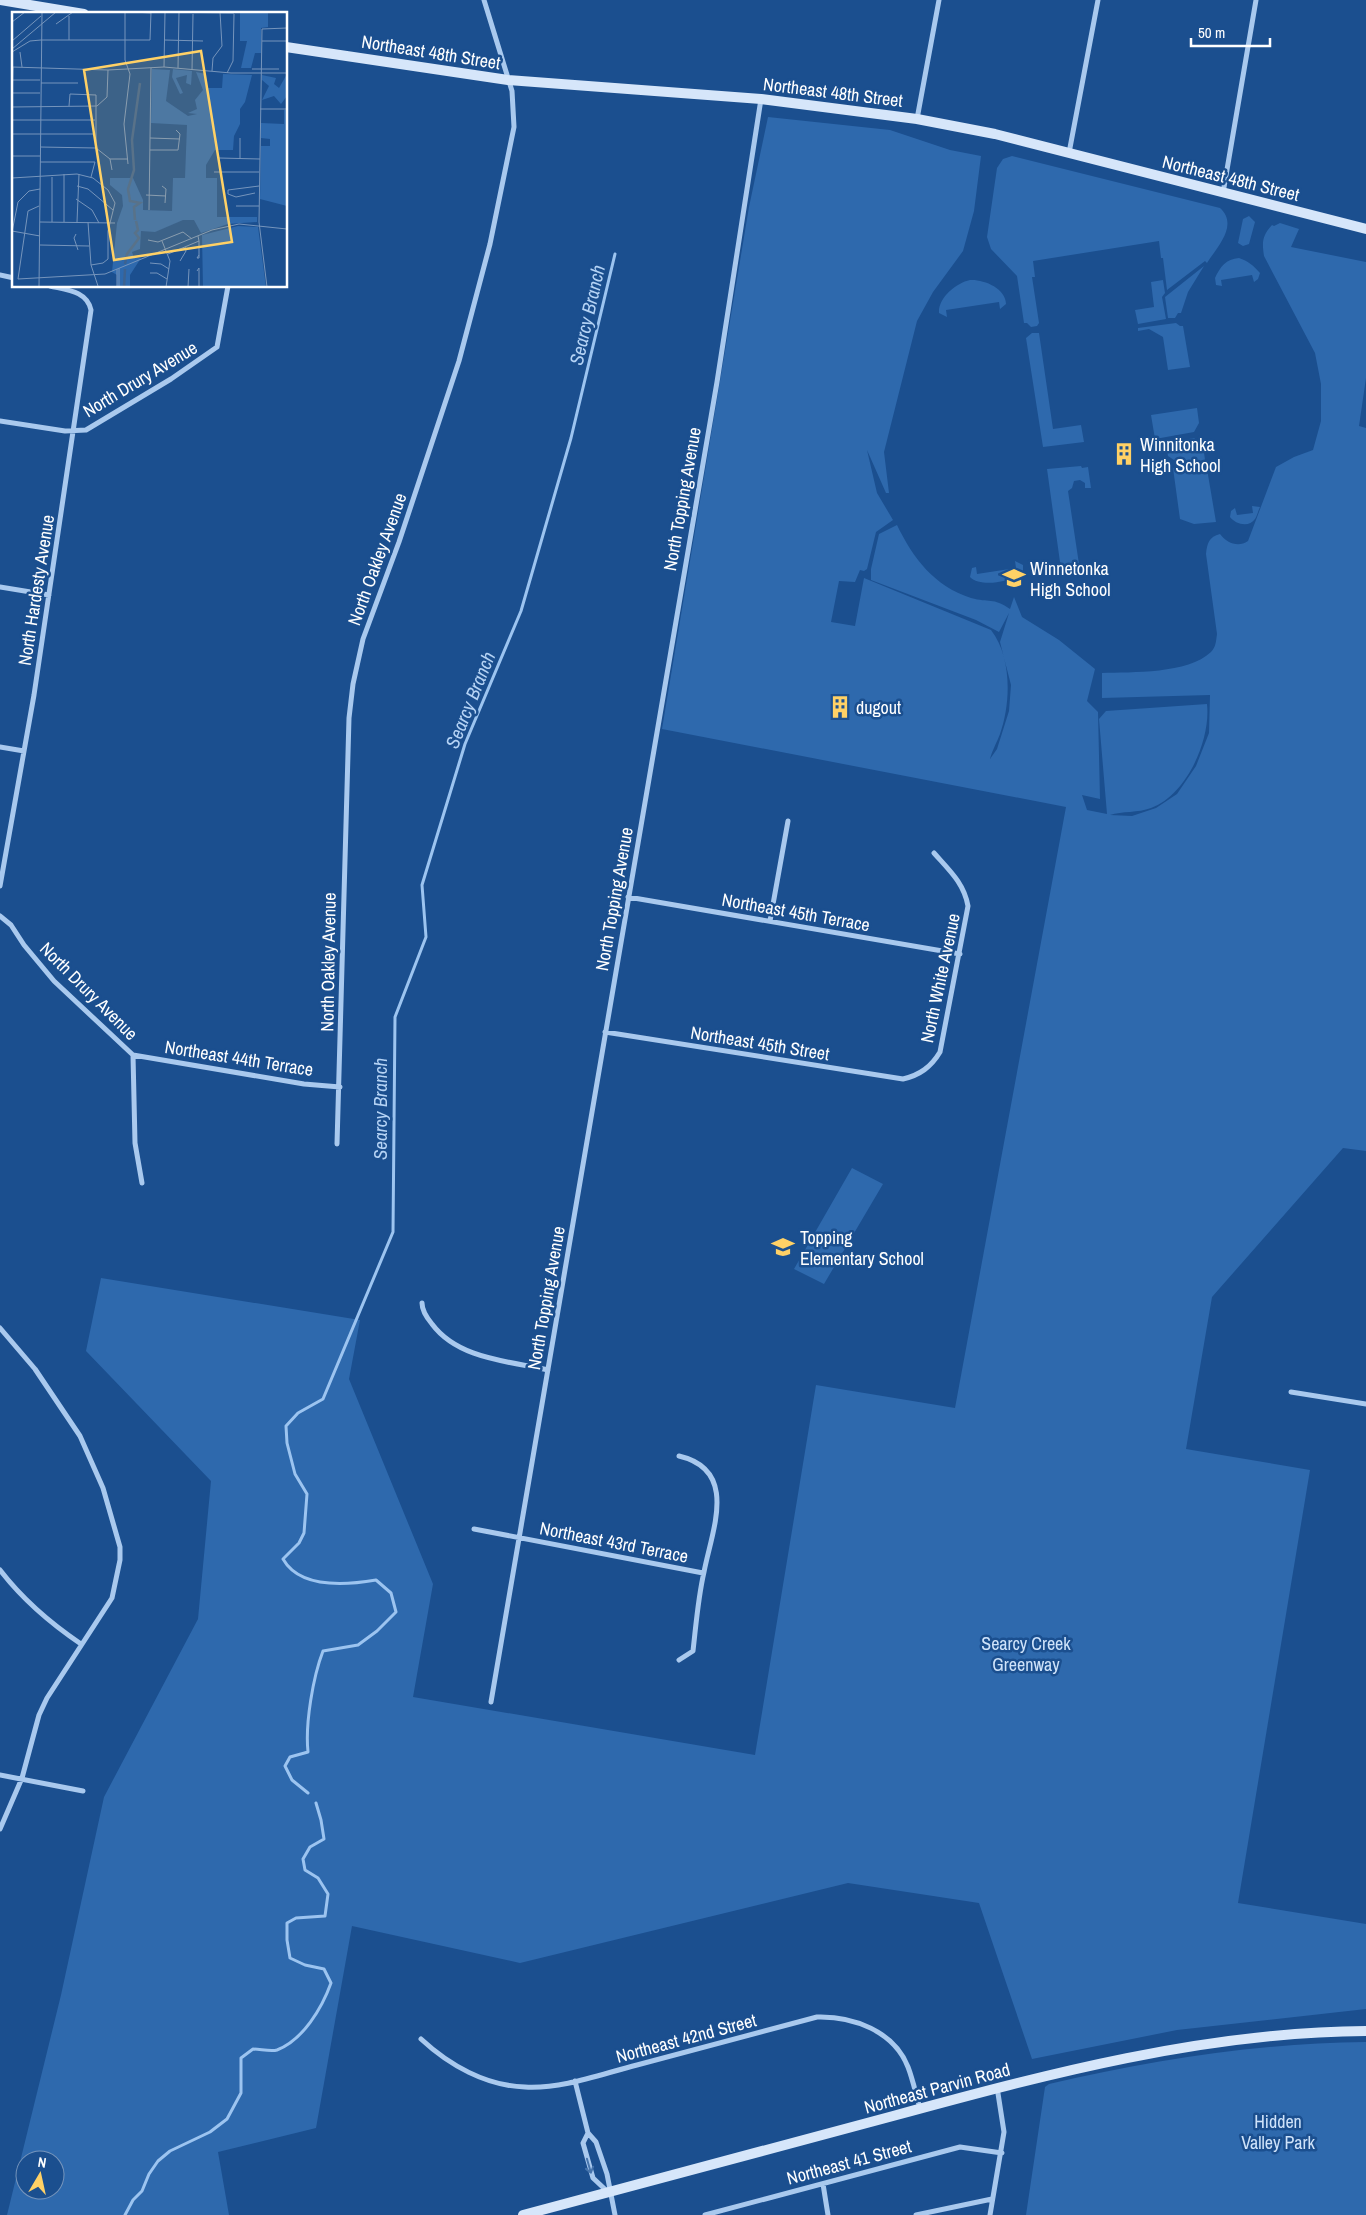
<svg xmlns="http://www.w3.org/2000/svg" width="1366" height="2215" viewBox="0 0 1366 2215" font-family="'Archivo Narrow',sans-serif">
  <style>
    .green { fill: #2e69ad; fill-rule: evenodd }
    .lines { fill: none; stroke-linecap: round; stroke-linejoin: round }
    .stream { stroke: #9cc4f0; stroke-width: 3 }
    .street { stroke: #a9c9ee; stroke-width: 5 }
    .secondary { stroke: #d6e6fa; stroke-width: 10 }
    .oneway { stroke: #4674ac }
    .labels { text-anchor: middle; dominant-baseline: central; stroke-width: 5; stroke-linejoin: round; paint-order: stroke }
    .street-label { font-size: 18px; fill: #fff; stroke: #1b4f8f }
    .poi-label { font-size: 18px; fill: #fff; stroke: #1b4f8f; text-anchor: start }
    .park-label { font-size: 18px; fill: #cfe3fa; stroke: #1b4f8f }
    .water-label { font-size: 19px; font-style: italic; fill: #b5d3f5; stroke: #1b4f8f }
    .inset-river { fill: none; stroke: #3c6290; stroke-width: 2.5 }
    .inset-road { fill: none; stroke: #7695bc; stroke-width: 1 }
    .view { fill: #ffd166; fill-opacity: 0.15; stroke: #ffd166; stroke-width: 2.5 }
    .inset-edge { fill: none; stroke: #fff; stroke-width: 2.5 }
  </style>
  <rect width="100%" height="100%" fill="#1b4f8f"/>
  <path class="green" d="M 768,117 L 890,130 L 950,150 L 981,156 L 974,211 L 963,251 L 933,292 L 917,321 L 884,452 L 889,493 L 886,493 L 867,450 L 877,493 L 893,520 L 876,532 L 867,569 L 864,571 L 860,570 L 855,582 L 839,581 L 831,622 L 855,626 L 864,578 L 991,630 C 1012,657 1011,703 1000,734 C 997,742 992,751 990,759 L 997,749 L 1009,711 L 1011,685 L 1000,642 L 1009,613 L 999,632 L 976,620 L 871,580 L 871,569 L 879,534 L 897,525 C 913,558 934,586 971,598 C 989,603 993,597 1010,609 L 1014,597 L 1022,617 L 1059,640 L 1095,669 L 1087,701 L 1098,712 L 1100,799 L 1082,795 L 1087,810 L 1107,814 L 1099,719 L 1106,711 L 1207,704 C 1211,739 1187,795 1151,808 C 1138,813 1122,811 1110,815 L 1132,816 L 1156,808 L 1177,794 L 1196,766 L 1209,733 L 1210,695 L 1102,698 L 1102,673 C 1132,672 1188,674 1211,652 C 1216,647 1216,641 1217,634 L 1206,554 C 1207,543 1209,537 1220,534 C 1227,543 1238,548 1248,541 L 1276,467 L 1294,457 L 1313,450 L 1321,421 L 1321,384 L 1315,353 L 1264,256 C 1262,242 1262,236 1272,225 L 1274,226 L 1280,223 L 1299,229 L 1291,247 L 1366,262 L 1366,378 L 1359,426 L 1366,428 L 1366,1151 L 1343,1148 L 1212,1297 L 1186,1449 L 1310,1470 L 1238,1903 L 1366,1924 L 1366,2009 L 1177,2030 L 1032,2059 L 979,1903 L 848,1883 L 520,1963 L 352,1926 L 316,2128 L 218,2152 L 229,2215 L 7,2215 L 61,1995 L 104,1797 L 198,1619 L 211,1481 L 86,1351 L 101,1278 L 360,1320 L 349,1379 L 433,1584 L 413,1697 L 755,1755 L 816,1385 L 955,1408 L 1066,807 L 662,729 L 749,207 ZM 25,2160 L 55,2160 L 55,2190 L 25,2190 Z
    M 1012,156 L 1220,208 C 1239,225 1217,247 1207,263 L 1205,261 L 1167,290 L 1163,258 L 1161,258 L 1159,241 L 1033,261 L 1035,277 L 1032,277 L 1039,323 L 1037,326 L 1031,327 L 1027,323 L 1024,323 L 1017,276 L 991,249 L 987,237 L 997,168 L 1003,159 Z
    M 1249,216 L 1255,222 L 1249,244 L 1243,246 L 1238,243 L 1243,219 Z
    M 1239,258 C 1248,261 1253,265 1260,273 L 1258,279 L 1254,282 L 1252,275 L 1221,280 L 1222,286 L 1216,285 L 1215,278 C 1220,267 1226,259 1239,258 Z
    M 1204,266 L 1188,292 L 1181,313 L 1178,313 L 1175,318 L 1168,318 L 1165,297 Z
    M 970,280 C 983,279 1006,288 1006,304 L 1000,309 L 999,302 L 946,310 L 947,317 L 939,313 C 938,298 956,283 970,280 Z
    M 1163,280 L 1165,293 L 1162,297 L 1166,319 L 1138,324 L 1135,310 L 1154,307 L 1151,282 Z
    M 1176,323 L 1180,326 L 1183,326 L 1190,367 L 1168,370 L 1163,337 L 1149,329 L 1138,331 L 1138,328 Z
    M 1032,333 L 1039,333 L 1053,429 L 1081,425 L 1084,442 L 1043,447 L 1026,338 Z
    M 1197,408 L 1199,423 L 1194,432 L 1155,439 L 1151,415 Z
    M 1194,438 L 1203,445 L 1205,460 L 1180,464 L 1168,456 L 1167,450 L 1162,451 L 1155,446 Z
    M 1206,463 L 1216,522 L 1194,524 L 1180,519 L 1173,468 Z
    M 1081,466 L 1082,468 L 1088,467 L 1091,488 L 1085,488 L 1085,483 L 1080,480 L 1074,481 L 1072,488 L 1068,491 L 1079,564 L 1065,566 L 1060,562 L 1047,469 Z
    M 1252,506 L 1260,507 C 1258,511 1257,516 1255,519 C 1249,528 1235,524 1230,517 L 1231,511 L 1235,508 L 1237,515 L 1253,513 Z
    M 1015,561 L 1023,565 L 1023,571 C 1013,582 981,588 970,577 L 972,568 L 976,567 L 977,574 L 1016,568 Z
    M 852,1168 L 883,1184 L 824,1284 L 794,1269 Z
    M 1366,2042 L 1366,2215 L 1026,2215 L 1045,2087 L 1049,2084 C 1152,2060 1259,2043 1366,2042 Z"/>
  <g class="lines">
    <path class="stream" d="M 308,1793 L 292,1780 L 285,1766 L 290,1757 L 308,1752 C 305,1724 313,1677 323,1651 L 358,1645 L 377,1631 L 396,1612 L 391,1593 L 376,1580 C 347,1585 300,1589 283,1559 L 299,1543 L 304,1533 L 307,1494 L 295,1474 L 287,1443 L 286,1426 L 298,1413 L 323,1399 L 393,1232 L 395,1017 L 426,937 L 422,885 L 465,744 L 521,611 L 571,438 L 615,254
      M 125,2215 L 133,2200 L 142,2191 L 149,2174 L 158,2161 L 170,2151 L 210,2132 L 227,2119 L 241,2093 L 241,2058 L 253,2049 C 260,2049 271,2052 277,2050 C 303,2040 322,2008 331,1983 L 324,1969 L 305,1965 L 290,1958 L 287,1940 L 287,1923 L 296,1918 L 325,1916 L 328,1894 L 318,1878 L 305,1870 L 303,1859 L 310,1847 L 324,1839 L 321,1820 L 316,1803"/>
    <path class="street" d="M 917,119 L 939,0
      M 1069,153 L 1098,0
      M 1223,193 L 1256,0
      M 0,275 L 14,278
      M 0,421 L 65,431 L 86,430 L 171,379 L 217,347 L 228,286
      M 0,587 L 49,595
      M 0,747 L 24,751
      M 0,886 L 34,695 L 91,310 C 87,291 67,290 50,286
      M 628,897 L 960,954
      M 0,916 L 11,925 L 24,945 L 54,981 L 133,1055 L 135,1143 L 142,1183
      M 770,921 L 788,821
      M 605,1032 L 903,1079 C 920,1075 931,1067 940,1052 L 968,906 C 964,883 949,870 934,853
      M 133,1055 L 304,1084 L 340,1087
      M 337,1144 L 349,718 L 353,684 L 363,639 L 399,542 L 459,361 L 490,244 L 514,127 L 512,91 L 484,0
      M 422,1303 C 422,1311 427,1318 432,1324 C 458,1359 508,1361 548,1370
      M 0,1328 L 35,1369 L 80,1436 L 103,1488 L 120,1547 L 120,1560 L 112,1598 L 47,1698 L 39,1715 L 22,1778 L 0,1829
      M 1291,1392 L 1366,1404
      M 679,1456 C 739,1470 712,1530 704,1572 C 698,1598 696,1625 693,1651 L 679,1660
      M 474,1529 L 703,1573
      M 0,1570 C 23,1600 50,1623 81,1644
      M 491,1702 L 717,382 L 761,99
      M 0,1775 L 83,1791
      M 421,2039 C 449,2065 486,2086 525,2087 C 563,2089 601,2074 637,2065 C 697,2049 757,2033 817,2017 C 853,2016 894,2031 908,2067 C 913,2080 916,2095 920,2108
      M 575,2081 L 588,2133 L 596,2142 L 607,2174 L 615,2215
      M 588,2133 L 583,2143 L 593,2178 L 609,2193
      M 823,2184 L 828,2215
      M 705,2215 L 960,2147 L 1002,2153
      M 916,2215 L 992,2199
      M 990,2215 L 1004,2132 L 997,2087"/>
    <path class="secondary" d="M 0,0 L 84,14
      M 286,47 L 508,80 L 761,99 L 917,119 L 995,134 L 1366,229
      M 523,2215 C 647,2183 770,2149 893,2116 C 1047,2074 1205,2032 1366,2031"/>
  </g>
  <defs><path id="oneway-shaft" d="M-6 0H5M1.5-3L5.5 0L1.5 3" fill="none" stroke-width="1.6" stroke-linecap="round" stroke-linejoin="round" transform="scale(1.25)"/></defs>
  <use class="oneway" href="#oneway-shaft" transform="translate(589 2166) rotate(74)"/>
  <defs>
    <symbol id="building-bare" viewBox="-9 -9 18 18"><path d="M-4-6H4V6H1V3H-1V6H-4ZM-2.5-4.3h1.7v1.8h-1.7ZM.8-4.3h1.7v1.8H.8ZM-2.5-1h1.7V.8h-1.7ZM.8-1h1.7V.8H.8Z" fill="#ffd166" stroke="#1b4f8f" stroke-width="2.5" paint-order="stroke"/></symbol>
    <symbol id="school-bare" viewBox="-9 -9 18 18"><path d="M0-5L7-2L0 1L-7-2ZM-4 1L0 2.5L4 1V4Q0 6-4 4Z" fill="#ffd166" stroke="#1b4f8f" stroke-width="2.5" paint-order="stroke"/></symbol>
  </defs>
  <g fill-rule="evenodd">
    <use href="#building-bare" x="1108" y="438" width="32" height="32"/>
    <use href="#school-bare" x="998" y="562" width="32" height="32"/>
    <use href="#building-bare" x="824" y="691" width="32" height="32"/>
    <use href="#school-bare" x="767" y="1231" width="32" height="32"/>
  </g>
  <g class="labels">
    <g class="street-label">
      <text transform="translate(431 52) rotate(9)">Northeast 48th Street</text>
      <text transform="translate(833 92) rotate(7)">Northeast 48th Street</text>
      <text transform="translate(1231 178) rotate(14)">Northeast 48th Street</text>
      <text transform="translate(140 379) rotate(-31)">North Drury Avenue</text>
      <text transform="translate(682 499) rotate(-80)">North Topping Avenue</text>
      <text transform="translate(377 559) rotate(-70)">North Oakley Avenue</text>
      <text transform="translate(36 590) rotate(-81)">North Hardesty Avenue</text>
      <text transform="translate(614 899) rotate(-80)">North Topping Avenue</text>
      <text transform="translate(796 912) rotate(10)">Northeast 45th Terrace</text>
      <text transform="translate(328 962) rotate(-89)">North Oakley Avenue</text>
      <text transform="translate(940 978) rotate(-78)">North White Avenue</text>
      <text transform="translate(89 991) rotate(45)">North Drury Avenue</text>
      <text transform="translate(760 1043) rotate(9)">Northeast 45th Street</text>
      <text transform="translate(239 1058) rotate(9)">Northeast 44th Terrace</text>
      <text transform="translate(546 1298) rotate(-80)">North Topping Avenue</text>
      <text transform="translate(614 1542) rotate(11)">Northeast 43rd Terrace</text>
      <text transform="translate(686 2038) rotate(-15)">Northeast 42nd Street</text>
      <text transform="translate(937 2088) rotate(-15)">Northeast Parvin Road</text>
      <text transform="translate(849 2162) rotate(-15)">Northeast 41 Street</text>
    </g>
    <g class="poi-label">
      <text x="1140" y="444">Winnitonka<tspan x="1140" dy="21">High School</tspan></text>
      <text x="1030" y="568">Winnetonka<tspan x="1030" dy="21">High School</tspan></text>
      <text x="856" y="707">dugout</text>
      <text x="800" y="1237">Topping<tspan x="800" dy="21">Elementary School</tspan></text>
    </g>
    <g class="park-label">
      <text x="1026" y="1643">Searcy Creek<tspan x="1026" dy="21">Greenway</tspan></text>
      <text x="1278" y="2121">Hidden<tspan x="1278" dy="21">Valley Park</tspan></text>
    </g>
    <g class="water-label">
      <text transform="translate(587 315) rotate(-77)">Searcy Branch</text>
      <text transform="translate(470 700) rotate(-68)">Searcy Branch</text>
      <text transform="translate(380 1109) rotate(-90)">Searcy Branch</text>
    </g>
  </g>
  <g transform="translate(12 12)">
    <rect width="275" height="275" fill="#1b4f8f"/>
    <path d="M 228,0 L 256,0 L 256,15 L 249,16 L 249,41 L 243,41 L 239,56 L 229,56 L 235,29 L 228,29 ZM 140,57 L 158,58 L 154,89 L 176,104 L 185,102 L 176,101 L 185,97 L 183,88 L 191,78 L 184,60 L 194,62 L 195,76 L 210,76 L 211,62 L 240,63 L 233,90 L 228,97 L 228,112 L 222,124 L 221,138 L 203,138 L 194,153 L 194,166 L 205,166 L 205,205 L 245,205 L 245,210 L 216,212 L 189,221 L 182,208 L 171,208 L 143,220 L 129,219 L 128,237 L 120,240 L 122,246 L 129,246 L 118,263 L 118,275 L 105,275 L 105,263 L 100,260 L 105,211 L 111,194 L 110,183 L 98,173 L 98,166 L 121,166 L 131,188 L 131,198 L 160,199 L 161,166 L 173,166 L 175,113 L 139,111 ZM 161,57 L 180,59 L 179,73 L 174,71 L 175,63 L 164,66 L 171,81 L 168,82 L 160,65 ZM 275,62 L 275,84 L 269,92 L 262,84 L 250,88 L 257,74 L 250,68 L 250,63 L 264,66 L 262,72 L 267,76 ZM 272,98 L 275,98 L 275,194 L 248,187 L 249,134 L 258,134 L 258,127 L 249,126 L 249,111 L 272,112 ZM 226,214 L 246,215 L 254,275 L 191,275 L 190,223 Z" fill="#2e69ad"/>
    <path class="inset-river" d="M 123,208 L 122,195 L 128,191 L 118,189 L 116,177 L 122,158 L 120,128 L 128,71M 113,252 L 115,242 L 127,226 L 123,221 L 126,218 L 124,209M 112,275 L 113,257"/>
    <path class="inset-road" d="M 113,0 L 113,48 L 118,62 L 112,112 L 116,152M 122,0 L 139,1M 153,0 L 222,1M 57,4 L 57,28M 0,10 L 13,0M 44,12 L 61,0M 29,28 L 138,28 L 139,0M 153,28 L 191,29M 0,29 L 29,4M 250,29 L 275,29M 0,37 L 44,0M 0,40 L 18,29 L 29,28M 8,40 L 10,55M 0,55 L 96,58 L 152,55 L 219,61 L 275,61M 152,55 L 153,0M 166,56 L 167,0M 240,57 L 267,57M 180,58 L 181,2M 200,59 L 201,46 L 210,34 L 208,0M 215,61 L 221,49 L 222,2M 0,68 L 28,68M 29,71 L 66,71M 0,81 L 28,81M 0,91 L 1,55M 57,94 L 58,82 L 84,83 L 84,136M 0,95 L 85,94 L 95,85 L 96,58M 248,97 L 275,97M 0,108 L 83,108M 0,122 L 83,122M 138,126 L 168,127M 228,126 L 228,147M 28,135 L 84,136M 84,136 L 98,147 L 100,158M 138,138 L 166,138 L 168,122 L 164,118M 0,144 L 28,144M 207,146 L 248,147M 98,147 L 116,147M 28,150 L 83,150 L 79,165M 202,160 L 247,160M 52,162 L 52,210M 40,165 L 40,210M 0,166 L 65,162 L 81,166 L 96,178 L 103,191 L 96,219 L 96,247 L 91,251 L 79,253M 65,174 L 76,177 L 101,198M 150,174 L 154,177 L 153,191M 243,181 L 224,185 L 216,182 L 216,178 L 247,174M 134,183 L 154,184M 64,187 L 80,198 L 87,211M 224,194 L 247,194M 137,198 L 139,56M 28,210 L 103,211M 65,210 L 67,162M 76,210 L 79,253 L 86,274M 0,219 L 28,224M 0,220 L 6,190 L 17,179 L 28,177M 64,222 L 62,226 L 66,238M 186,224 L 187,229 L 187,246 L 185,246 L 187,243M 136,228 L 146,230 L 171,220 L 180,227M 150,229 L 158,249 L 154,275M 28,233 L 77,234M 156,242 L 187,229M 168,249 L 174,239 L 173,235M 138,251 L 149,252 L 157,257M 185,259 L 187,256 L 187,275M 138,261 L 145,261 L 155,267M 6,267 L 16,199 L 27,194M 6,267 L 93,262 L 200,218 L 227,212 L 275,217M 27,275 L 30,0M 105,275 L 105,257M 107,275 L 107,256M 176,275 L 177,257M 255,275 L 247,210 L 250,17 L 275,16"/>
    <path class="view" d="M 189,39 L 220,230 L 102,248 L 72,58 Z"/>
    <rect width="275" height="275" class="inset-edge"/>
  </g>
  <g transform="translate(40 2175) rotate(9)"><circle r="24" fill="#1b4f8f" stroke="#7695bc"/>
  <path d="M0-4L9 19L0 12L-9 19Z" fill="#ffd166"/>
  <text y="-8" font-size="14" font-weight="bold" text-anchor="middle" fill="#ffffff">N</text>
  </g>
  <path d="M1191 38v8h79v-8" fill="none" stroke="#ffffff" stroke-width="2.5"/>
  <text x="1198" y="38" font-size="15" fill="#ffffff" stroke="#1b4f8f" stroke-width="4" paint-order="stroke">50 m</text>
</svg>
